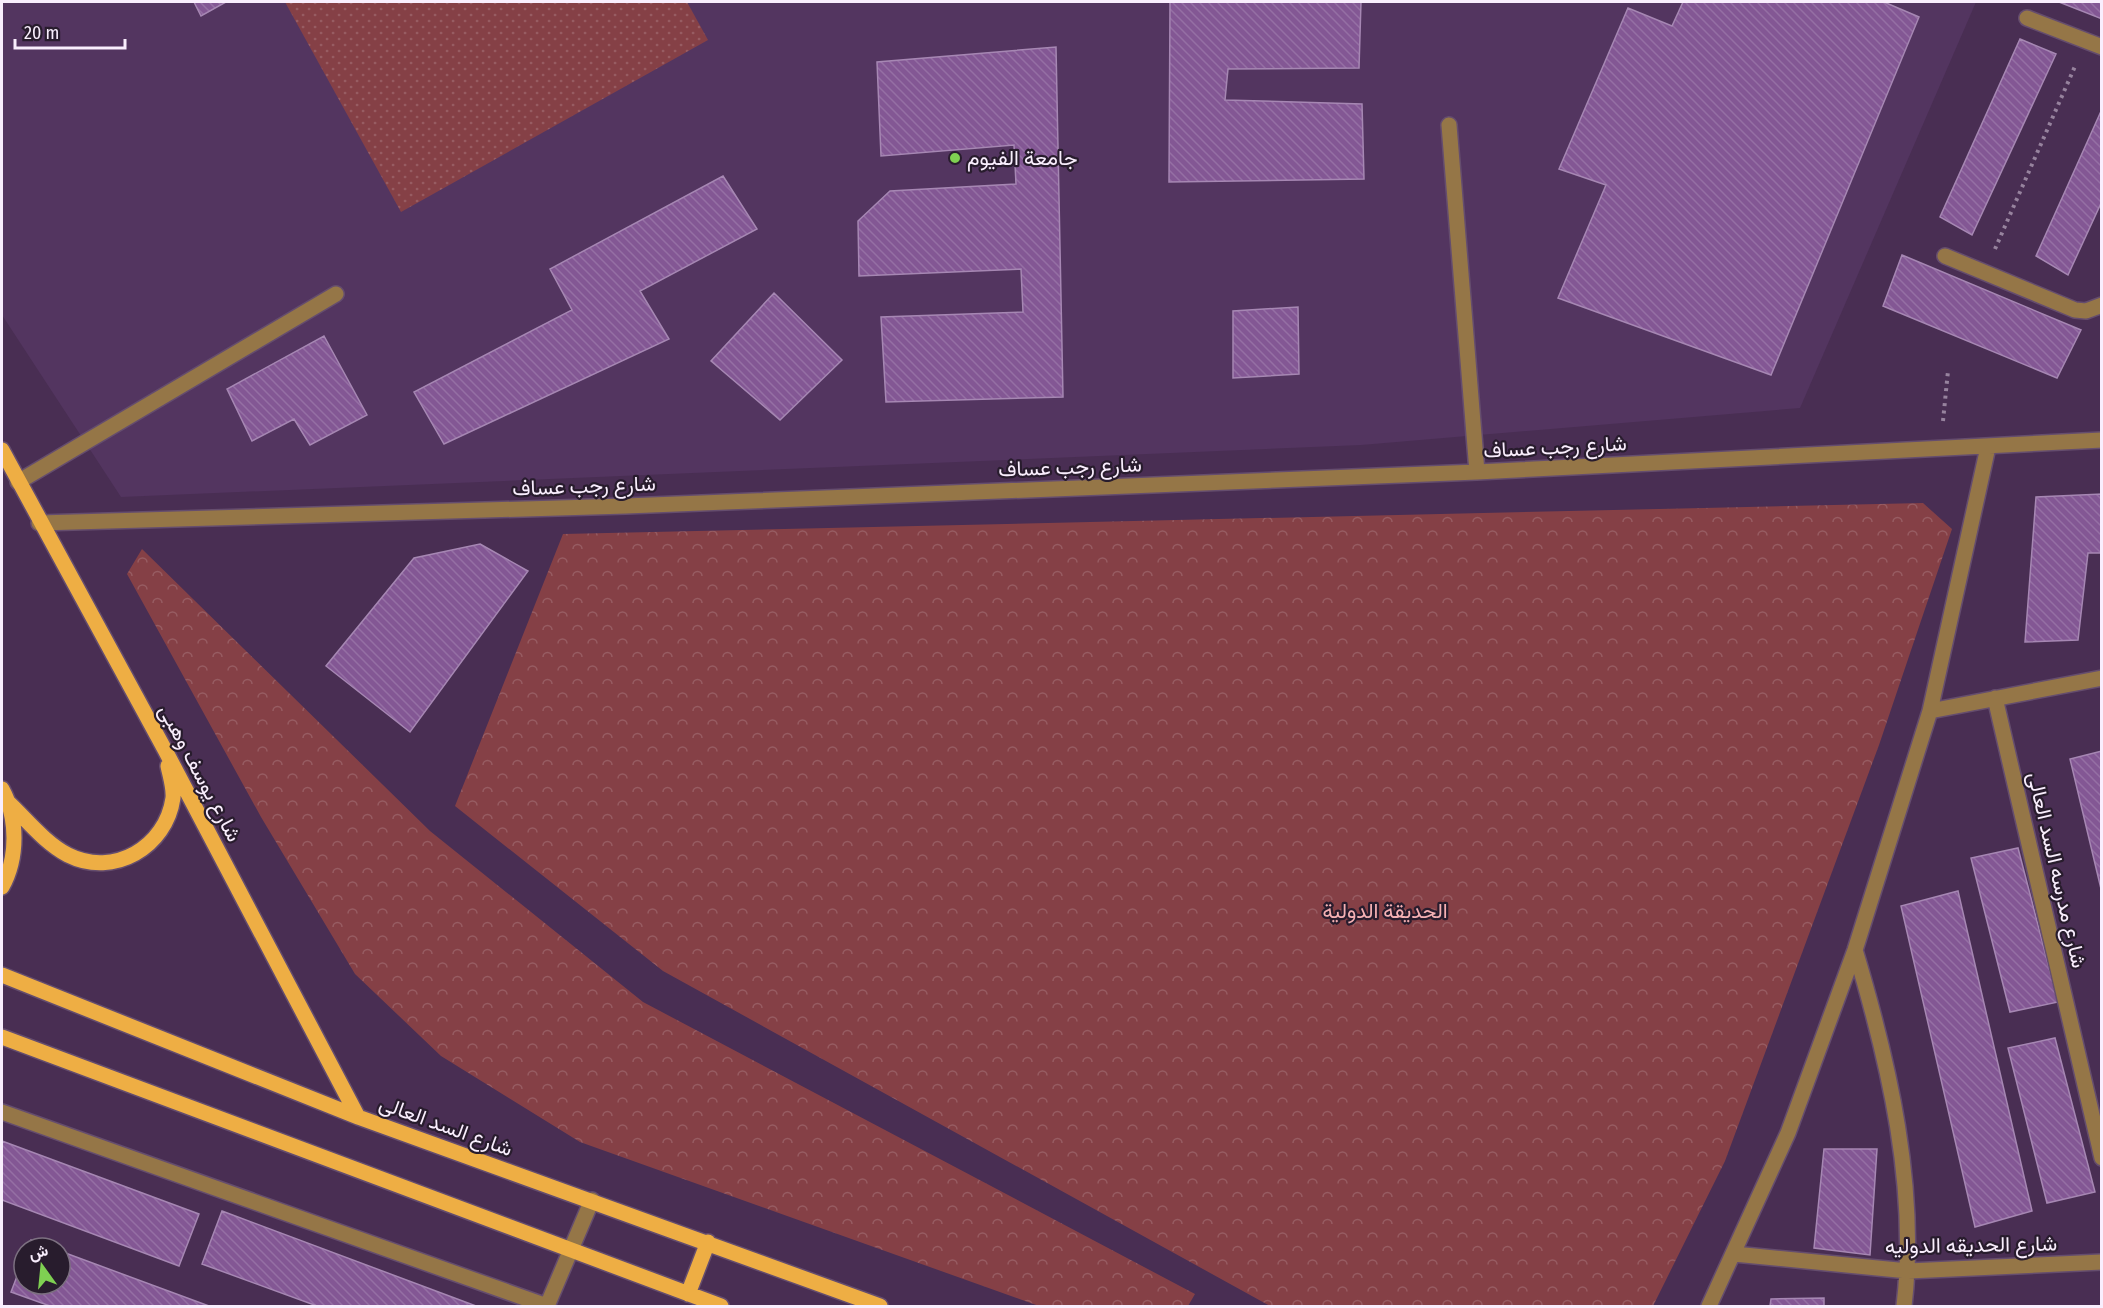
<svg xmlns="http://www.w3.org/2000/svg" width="2103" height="1308" viewBox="0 0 2103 1308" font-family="'Fira Sans Condensed',Vazirmatn,sans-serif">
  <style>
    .built { fill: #533560 }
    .grass { fill: url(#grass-dots) }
    .forest { fill: url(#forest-crowns) }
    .building { fill: url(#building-back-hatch); stroke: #a687b3; stroke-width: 1.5 }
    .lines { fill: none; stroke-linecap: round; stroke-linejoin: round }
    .minor-casing { stroke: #654d6e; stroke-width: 18 }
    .major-casing { stroke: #654d6e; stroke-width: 18 }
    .path { stroke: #97839e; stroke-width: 4; stroke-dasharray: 3 4.5; stroke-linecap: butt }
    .minor { stroke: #957647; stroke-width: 15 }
    .major { stroke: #eeae44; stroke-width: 15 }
    .poi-dot { fill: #7fd052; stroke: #281c2d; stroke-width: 2 }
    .labels { text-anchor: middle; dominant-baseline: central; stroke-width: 4.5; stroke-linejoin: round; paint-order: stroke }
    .poi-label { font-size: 21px; fill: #f9eefd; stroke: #281c2d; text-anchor: start }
    .street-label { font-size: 21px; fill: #f9eefd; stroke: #281c2d }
    .park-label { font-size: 21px; fill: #f6b1b4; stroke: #281c2d }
  </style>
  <defs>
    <pattern id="grass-dots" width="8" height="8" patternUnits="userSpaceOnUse" patternTransform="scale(1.5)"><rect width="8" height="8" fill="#854046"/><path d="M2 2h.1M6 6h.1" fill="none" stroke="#975c62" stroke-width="1.8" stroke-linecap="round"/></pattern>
    <pattern id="forest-crowns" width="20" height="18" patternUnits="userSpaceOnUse" patternTransform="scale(1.5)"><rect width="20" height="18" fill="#854046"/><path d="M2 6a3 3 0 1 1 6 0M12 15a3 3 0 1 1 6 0" fill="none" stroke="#975c62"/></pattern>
    <pattern id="building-back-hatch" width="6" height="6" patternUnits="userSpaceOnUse" patternTransform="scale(1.5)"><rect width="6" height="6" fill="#835794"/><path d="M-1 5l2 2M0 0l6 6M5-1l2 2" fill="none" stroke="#956fa4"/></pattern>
  </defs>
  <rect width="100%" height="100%" fill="#492e53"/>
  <path class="built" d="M 2,2 L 1976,2 L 1800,408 L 1361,445 L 121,497 L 2,315 Z"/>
  <path class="grass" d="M 285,2 L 687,2 L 708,40 L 401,212 Z"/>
  <path class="forest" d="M 1923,503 L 1952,529 L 1879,745 L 1725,1161 L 1653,1306 L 1270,1306 L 663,971 L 455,806 L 563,534 Z
    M 142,549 L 430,831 L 643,1002 L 1195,1294 L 1188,1306 L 1039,1306 L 580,1142 L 441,1056 L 355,974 L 261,817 L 127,574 Z"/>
  <path class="building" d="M 194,2 L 226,2 L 201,16 Z
    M 1170,2 L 1361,2 L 1359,68 L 1228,69 L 1225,100 L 1362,104 L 1364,179 L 1169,182 Z
    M 1683,2 L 1884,2 L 1919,17 L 1771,375 L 1558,298 L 1606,185 L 1559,169 L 1628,8 L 1672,26 Z
    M 2059,2 L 2102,2 L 2102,19 Z
    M 2020,39 L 2056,54 L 1972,235 L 1940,217 Z
    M 1056,47 L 1063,397 L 886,402 L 881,317 L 1023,312 L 1021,269 L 859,276 L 858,221 L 890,191 L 1016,184 L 1014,145 L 881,156 L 877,62 Z
    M 2102,109 L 2102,201 L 2068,275 L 2036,256 Z
    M 723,176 L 757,229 L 640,291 L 669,339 L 444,444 L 414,392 L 572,310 L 550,269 Z
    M 1902,255 L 2081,330 L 2057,378 L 1883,306 Z
    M 774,293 L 842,360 L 780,420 L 711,361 Z
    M 1298,307 L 1299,374 L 1233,378 L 1233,311 Z
    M 324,336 L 367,415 L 310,445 L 294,419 L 252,441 L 227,389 Z
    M 2102,494 L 2102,553 L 2088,553 L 2078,640 L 2025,642 L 2036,497 Z
    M 480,544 L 528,571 L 410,732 L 326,666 L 414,558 Z
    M 2102,751 L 2102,893 L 2070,759 Z
    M 2018,848 L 2058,1002 L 2010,1012 L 1971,858 Z
    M 1958,891 L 2032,1211 L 1975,1227 L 1901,906 Z
    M 2055,1038 L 2095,1192 L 2047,1203 L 2008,1048 Z
    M 2,1141 L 199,1214 L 179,1266 L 2,1200 Z
    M 1824,1149 L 1877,1149 L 1870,1255 L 1814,1248 Z
    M 222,1211 L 476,1306 L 317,1306 L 202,1264 Z
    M 31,1240 L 53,1248 L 28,1248 Z
    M 60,1251 L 209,1306 L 50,1306 L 11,1292 L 24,1258 L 24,1284 L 60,1284 Z
    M 1824,1298 L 1824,1306 L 1770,1306 L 1771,1299 Z"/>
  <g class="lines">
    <defs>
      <path id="minor" d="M 2027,18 L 2102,47
        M 1449,125 L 1477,472
        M 1945,256 L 2075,310 L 2086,311 L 2102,305
        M 18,482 L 336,294
        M 39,523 L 626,506 L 1477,472 L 2102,440
        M 1995,698 L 2102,1158
        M 1930,711 L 2102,678
        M 1855,950 C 1889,1063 1918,1188 1904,1306
        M 2,1112 L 547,1306
        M 1734,1254 L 1908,1271 L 2102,1262
        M 547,1306 L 592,1200
        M 1709,1306 L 1788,1133 L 1855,950 L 1930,711 L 1988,447"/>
      <path id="major" d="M 2,450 L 165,750 L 358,1117
        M 2,789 C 18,818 18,858 2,887
        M 9,803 C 27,820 45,843 68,855 C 114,878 166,847 173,798 C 174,788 170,776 168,766
        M 2,975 L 358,1117 L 880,1306
        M 2,1037 L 721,1306
        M 688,1294 L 708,1242"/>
    </defs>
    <use href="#minor" class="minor-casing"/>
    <use href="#major" class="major-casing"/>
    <path class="path" d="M 1995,249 L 2076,64
      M 1943,421 L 1948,371"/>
    <use href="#minor" class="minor"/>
    <use href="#major" class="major"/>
  </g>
  <circle class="poi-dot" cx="955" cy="158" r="6"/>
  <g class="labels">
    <g class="poi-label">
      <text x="967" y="158">جامعة الفيوم</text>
    </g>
    <g class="street-label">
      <text transform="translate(1555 447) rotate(-3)">شارع رجب عساف</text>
      <text transform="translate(1070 467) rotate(-2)">شارع رجب عساف</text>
      <text transform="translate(584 486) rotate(-2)">شارع رجب عساف</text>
      <text transform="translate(200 773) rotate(62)">شارع يوسف وهبى</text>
      <text transform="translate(2057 870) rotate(77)">شارع مدرسه السد العالى</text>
      <text transform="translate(446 1126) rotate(20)">شارع السد العالى</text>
      <text transform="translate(1971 1245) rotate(-1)">شارع الحديقه الدوليه</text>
    </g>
    <g class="park-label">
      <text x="1385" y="911">الحديقة الدولية</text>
    </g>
  </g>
  <rect width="2103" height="1308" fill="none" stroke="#f9eefd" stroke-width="6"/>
  <g transform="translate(42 1266) rotate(345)"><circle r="28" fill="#281c2d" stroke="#7c7080" stroke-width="1.5"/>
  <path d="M0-4.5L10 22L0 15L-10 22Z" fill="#7fd052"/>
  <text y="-9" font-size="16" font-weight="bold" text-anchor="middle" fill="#f9eefd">ش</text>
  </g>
  <path d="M15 39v9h110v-9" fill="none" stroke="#f9eefd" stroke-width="3"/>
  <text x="24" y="39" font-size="18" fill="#f9eefd" stroke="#281c2d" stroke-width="4.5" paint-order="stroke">20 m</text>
</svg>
